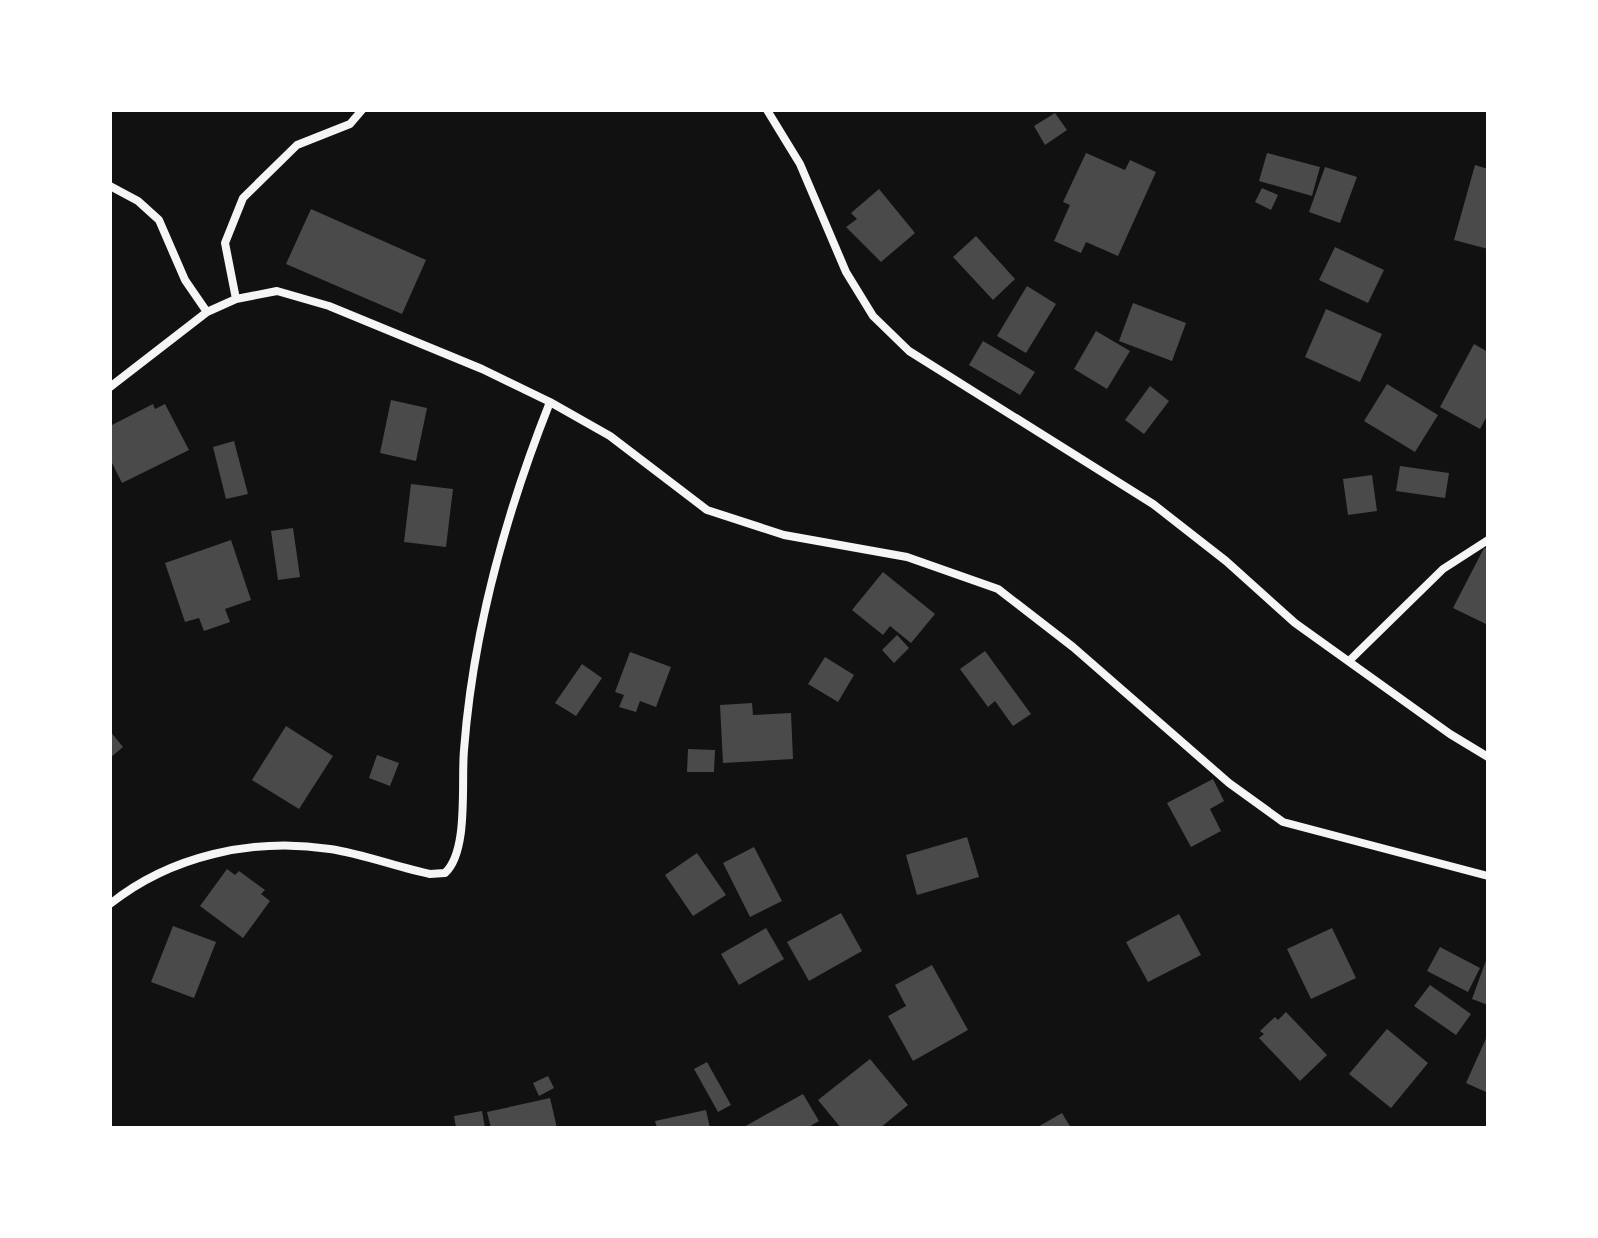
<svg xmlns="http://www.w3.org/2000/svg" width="1598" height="1238" viewBox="0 0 1598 1238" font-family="Arial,sans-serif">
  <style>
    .building { fill: #4a4a4a }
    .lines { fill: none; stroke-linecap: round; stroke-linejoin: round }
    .minor { stroke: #f5f5f5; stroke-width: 8 }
  </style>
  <rect width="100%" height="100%" fill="#111"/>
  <path class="building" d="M 1055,113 L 1067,130 L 1045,145 L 1034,126 Z
    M 1086,153 L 1125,170 L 1130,160 L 1156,172 L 1118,256 L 1086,242 L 1081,253 L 1054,241 L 1070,205 L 1063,202 Z
    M 1267,153 L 1320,167 L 1312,196 L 1259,181 Z
    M 1475,165 L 1488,169 L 1488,249 L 1454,240 Z
    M 1325,167 L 1357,177 L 1340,223 L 1309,212 Z
    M 1262,188 L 1278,195 L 1271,210 L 1255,202 Z
    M 879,189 L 915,233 L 881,262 L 846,227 L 857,219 L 851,213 Z
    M 311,209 L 426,260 L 402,314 L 286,264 Z
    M 976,236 L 1015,279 L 993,300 L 953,257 Z
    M 1335,247 L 1384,270 L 1368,303 L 1319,280 Z
    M 1027,286 L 1056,304 L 1026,353 L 997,336 Z
    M 1133,303 L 1186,323 L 1172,361 L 1119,341 Z
    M 1326,309 L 1382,334 L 1360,382 L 1305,357 Z
    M 1096,331 L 1130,351 L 1107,389 L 1074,369 Z
    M 983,341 L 1035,372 L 1020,395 L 969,365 Z
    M 1474,344 L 1488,352 L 1488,414 L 1480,429 L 1440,407 Z
    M 1387,384 L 1438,415 L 1415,452 L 1364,421 Z
    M 1150,386 L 1169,401 L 1144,434 L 1125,420 Z
    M 391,400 L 427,408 L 416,461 L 380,453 Z
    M 153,404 L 155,409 L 165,404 L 189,450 L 122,483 L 110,459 L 110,426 Z
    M 234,441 L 248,494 L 226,499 L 213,447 Z
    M 1400,466 L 1449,473 L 1445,498 L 1396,491 Z
    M 1372,475 L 1377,511 L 1348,515 L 1343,479 Z
    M 411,484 L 453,489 L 446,547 L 404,542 Z
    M 293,528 L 300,577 L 278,580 L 271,531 Z
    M 231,540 L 251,600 L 225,609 L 230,622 L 204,631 L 199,618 L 185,622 L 165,563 Z
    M 1484,548 L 1488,549 L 1488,625 L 1453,608 Z
    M 883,572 L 935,614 L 911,643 L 890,626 L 883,635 L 852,610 Z
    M 897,635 L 909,648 L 894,663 L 882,650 Z
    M 985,651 L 1031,714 L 1013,726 L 995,701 L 988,707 L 960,669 Z
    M 630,652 L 671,667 L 656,707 L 640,701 L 636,712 L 619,707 L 624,695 L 615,692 Z
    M 825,657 L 854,675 L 838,702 L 808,684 Z
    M 582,664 L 602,678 L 576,716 L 555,703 Z
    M 752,703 L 753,715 L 791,713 L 793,759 L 723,763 L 720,705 Z
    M 286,726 L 333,756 L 299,809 L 252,780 Z
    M 110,731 L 123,747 L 110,758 Z
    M 688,749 L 715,750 L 714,772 L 687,772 Z
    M 377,755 L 399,763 L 390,786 L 369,778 Z
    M 1213,779 L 1224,801 L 1210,809 L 1221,831 L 1191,847 L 1167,803 Z
    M 967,837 L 979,877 L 917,895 L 906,855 Z
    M 754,847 L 782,901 L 750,917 L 723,863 Z
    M 697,853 L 726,895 L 693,916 L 665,875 Z
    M 227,869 L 235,875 L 239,871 L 265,890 L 261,894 L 270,901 L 243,938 L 200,906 Z
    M 841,913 L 862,951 L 809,981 L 787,942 Z
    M 1179,914 L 1201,955 L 1148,982 L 1126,942 Z
    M 173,926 L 216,942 L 194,998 L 151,982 Z
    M 766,928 L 784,959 L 739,985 L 721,954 Z
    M 1332,928 L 1356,978 L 1311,999 L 1287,949 Z
    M 1440,947 L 1480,968 L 1468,992 L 1427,971 Z
    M 1488,955 L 1488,1005 L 1472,999 Z
    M 932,965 L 968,1030 L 913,1061 L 888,1016 L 906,1006 L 895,985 Z
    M 1430,985 L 1471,1014 L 1456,1035 L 1414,1006 Z
    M 1286,1012 L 1327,1055 L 1300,1081 L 1259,1038 L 1264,1034 L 1260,1031 L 1275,1017 L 1278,1020 Z
    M 1387,1029 L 1428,1063 L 1391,1108 L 1349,1074 Z
    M 1488,1034 L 1488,1093 L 1466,1083 Z
    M 870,1059 L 908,1105 L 880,1128 L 841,1128 L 818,1100 Z
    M 707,1062 L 731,1105 L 718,1112 L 694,1069 Z
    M 548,1076 L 554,1088 L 539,1096 L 533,1083 Z
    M 803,1094 L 819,1121 L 807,1128 L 742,1128 Z
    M 550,1098 L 557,1128 L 491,1128 L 487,1112 Z
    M 706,1110 L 710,1128 L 657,1128 L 655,1121 Z
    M 482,1111 L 485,1128 L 456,1128 L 454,1116 Z
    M 1062,1113 L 1071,1128 L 1036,1128 Z"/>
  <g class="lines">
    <path class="minor" d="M 767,110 L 800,164 L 846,272 L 873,316 L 909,351 L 1153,504 L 1226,561 L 1295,623 L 1450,734 L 1488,757
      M 110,186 L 138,201 L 159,220 L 185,280 L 207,312
      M 236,299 L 225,243 L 243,198 L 297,145 L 350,124 L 362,110
      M 110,387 L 207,312 L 236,299 L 277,291 L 329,306 L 482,369 L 550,402 L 610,436 L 707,510 L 784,535 L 907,557 L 998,589 L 1073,647 L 1229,783 L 1283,822 L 1488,876
      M 1349,661 L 1443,569 L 1488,540
      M 110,904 C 170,856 253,837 330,849 C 363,854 397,867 430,874 L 445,873 C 469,851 461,783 464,750 C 473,631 506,513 550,402"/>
  </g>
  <rect width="1598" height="1238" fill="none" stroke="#ffffff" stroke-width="224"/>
</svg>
